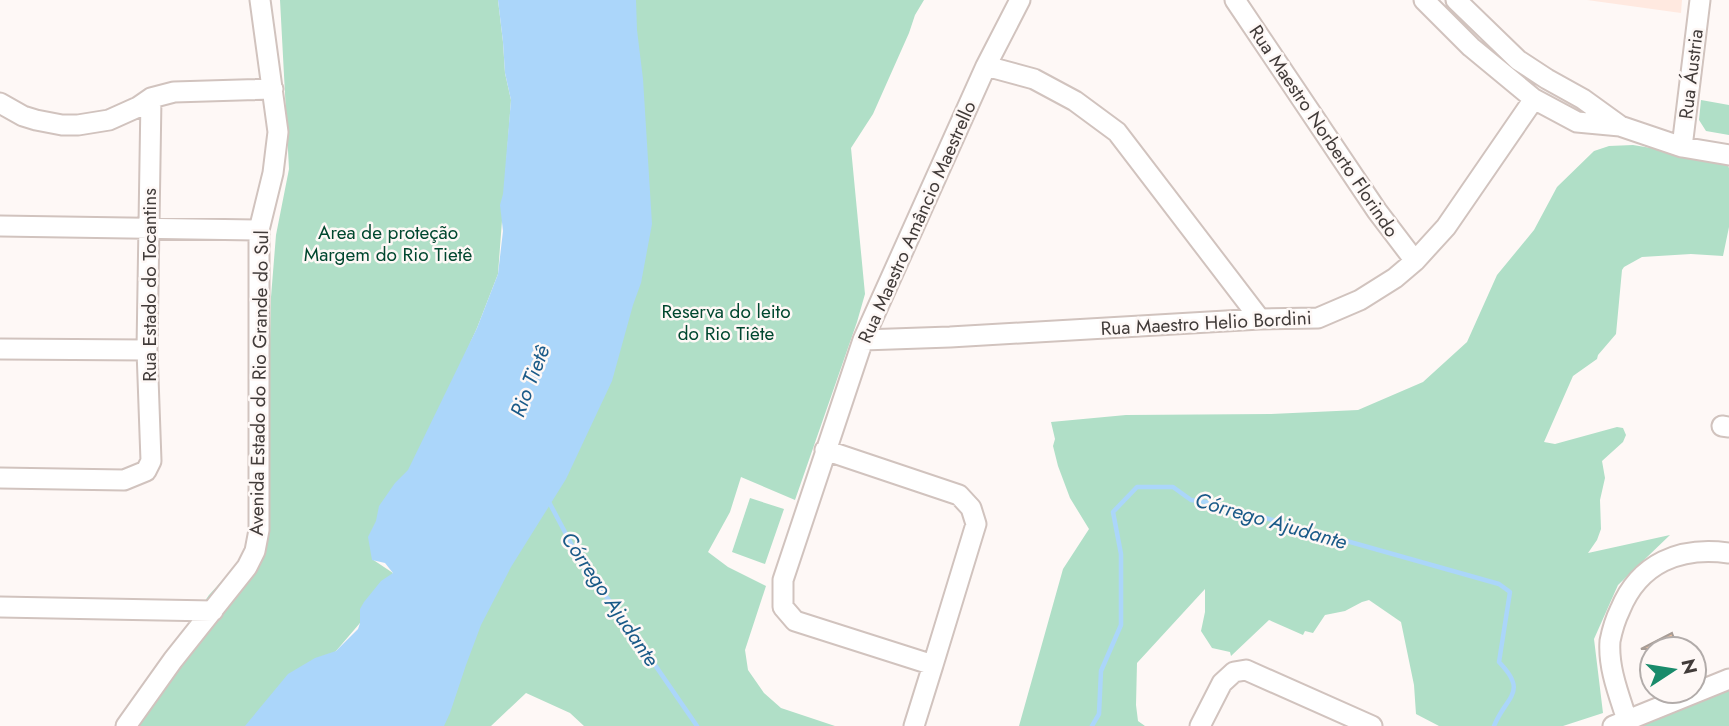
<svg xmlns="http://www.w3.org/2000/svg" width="1729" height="726" viewBox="0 0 1729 726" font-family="Jost,sans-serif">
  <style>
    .built { fill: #ffe9e0 }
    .green { fill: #b0dfc7 }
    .water { fill: #abd6fa }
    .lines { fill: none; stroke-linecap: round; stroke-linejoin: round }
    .stream { stroke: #abd6fa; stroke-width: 4.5 }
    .building { fill: #eec0a1; stroke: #a79c95; stroke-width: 2 }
    .minor-casing { stroke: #d1c3be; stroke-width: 23 }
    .minor { stroke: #fff; stroke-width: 19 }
    .labels { text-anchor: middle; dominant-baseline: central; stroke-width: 5; stroke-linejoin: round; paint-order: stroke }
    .street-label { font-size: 19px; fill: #413b39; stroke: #fef8f6 }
    .park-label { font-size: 19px; fill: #00472f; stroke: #fef8f6 }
    .water-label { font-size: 21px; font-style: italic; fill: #1a5a88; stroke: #fef8f6 }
  </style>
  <rect width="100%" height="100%" fill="#fef8f6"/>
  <path class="built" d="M 1587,0 L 1682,0 L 1681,13 Z"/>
  <path class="green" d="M 280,0 L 498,0 L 503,42 L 505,73 L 511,100 L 498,274 L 477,328 L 372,559 L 393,573 L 360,623 L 336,651 L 246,726 L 138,726 L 185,660 L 167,650 L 174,646 L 209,595 L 251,549 L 267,468 L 271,297 L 276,235 L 289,169 Z
    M 611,0 L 924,0 L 915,15 L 909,33 L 873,114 L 851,148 L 865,294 L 857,322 L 795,500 L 741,477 L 730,512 L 708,552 L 728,567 L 766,586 L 745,650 L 748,670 L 764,693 L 781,708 L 835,726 L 584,726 L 570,713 L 526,693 L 491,726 L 401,726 Z
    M 1701,100 L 1729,105 L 1729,135 L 1706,131 L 1699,120 Z
    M 1633,145 L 1717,159 L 1727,163 L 1729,168 L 1729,227 L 1723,256 L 1691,254 L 1642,257 L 1624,267 L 1622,270 L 1616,334 L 1598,355 L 1597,359 L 1573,376 L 1544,442 L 1555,444 L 1617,427 L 1623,428 L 1626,435 L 1623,442 L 1602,461 L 1605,478 L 1600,500 L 1601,529 L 1597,540 L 1588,553 L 1670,535 L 1618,585 L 1594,639 L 1603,713 L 1563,726 L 1439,726 L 1416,714 L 1414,685 L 1401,622 L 1369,600 L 1362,602 L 1345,611 L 1325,615 L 1313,633 L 1305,631 L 1303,635 L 1269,620 L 1231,656 L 1230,652 L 1212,648 L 1201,631 L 1205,612 L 1205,589 L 1137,663 L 1136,705 L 1138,721 L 1145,726 L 1019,726 L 1063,569 L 1089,529 L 1070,498 L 1058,466 L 1053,446 L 1055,439 L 1051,422 L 1126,415 L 1271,414 L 1358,410 L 1423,382 L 1467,342 L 1497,275 L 1534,230 L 1557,187 L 1594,151 L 1609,146 Z
    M 750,498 L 784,509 L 765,564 L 732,552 Z
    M 1729,688 L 1729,726 L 1642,726 L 1640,723 Z"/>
  <path class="water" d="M 498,0 L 636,0 L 637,30 L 643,79 L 652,224 L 641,283 L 633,305 L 612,381 L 566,479 L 511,567 L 481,625 L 466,665 L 450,713 L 444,726 L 245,726 L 288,674 L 315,658 L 336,651 L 358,629 L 360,623 L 360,609 L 364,602 L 381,581 L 393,573 L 385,563 L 372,560 L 368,537 L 376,521 L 379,506 L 395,483 L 408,470 L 477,328 L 498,274 L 503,231 L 500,205 L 503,194 L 511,100 L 505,73 L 503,42 Z"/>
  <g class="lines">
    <path class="stream" d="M 549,502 L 584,568 L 622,617 L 697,726
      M 1092,726 L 1099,714 L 1101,671 L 1121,625 L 1121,554 L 1113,512 L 1137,487 L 1173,487 L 1191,500 L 1212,503 L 1499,584 L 1510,592 L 1499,662 C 1529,693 1506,696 1494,726"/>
  </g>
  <path class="building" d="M 1672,633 L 1678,649 L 1641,649 Z"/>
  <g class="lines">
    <defs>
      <path id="minor" d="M 1235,0 L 1377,211 L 1415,261
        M 1424,0 L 1471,47 L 1534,99 L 1577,122 L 1620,126 L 1682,147 L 1729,155
        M 1456,0 L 1518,60 L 1547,79 L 1583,99 L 1619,125
        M 986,66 L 1034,79 L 1075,101 L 1117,132 L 1260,319
        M 0,103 L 23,116 L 36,120 L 62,125 L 78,125 L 109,120 L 138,107 L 151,98 L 174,92 L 273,89
        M 1682,147 L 1700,0
        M 0,226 L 259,230
        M 863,340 L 950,337 L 1260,319 L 1318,318 L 1360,300 L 1395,278 L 1415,261 L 1446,227 L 1534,99
        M 0,349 L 147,350
        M 1722,426 L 1729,427
        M 825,450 L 959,495 L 971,508 L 976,524 L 933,665 L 795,621 L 783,607 L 783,580 L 863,340 L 986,66 L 1020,0
        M 0,478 L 124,480 L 146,471 L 151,461 L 147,350 L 151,98
        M 0,607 L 213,611
        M 126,726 L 173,660 L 247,567 L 255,551 L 259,530 L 259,230 L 273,173 L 278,132 L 260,0
        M 914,726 L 933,665
        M 1200,726 L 1222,683 L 1234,672 L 1246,670 L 1372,726
        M 1613,726 L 1729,679
        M 1630,726 L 1627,720 C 1619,695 1608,668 1610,641 C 1612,631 1615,620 1620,610 C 1639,563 1680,546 1729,553"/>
    </defs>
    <use href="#minor" class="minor-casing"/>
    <use href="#minor" class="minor"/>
  </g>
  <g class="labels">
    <g class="street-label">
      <text transform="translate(1691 74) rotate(-83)">Rua Áustria</text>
      <text transform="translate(1324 131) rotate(56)">Rua Maestro Norberto Florindo</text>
      <text transform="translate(917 222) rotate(-66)">Rua Maestro Amâncio Maestrello</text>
      <text transform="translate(149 285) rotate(-90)">Rua Estado do Tocantins</text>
      <text transform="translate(1206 323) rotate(-3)">Rua Maestro Helio Bordini</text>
      <text transform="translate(259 383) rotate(-89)">Avenida Estado do Rio Grande do Sul</text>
    </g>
    <g class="park-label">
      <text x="388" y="232">Area de proteção<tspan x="388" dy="22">Margem do Rio Tietê</tspan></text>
      <text x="726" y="311">Reserva do leito<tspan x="726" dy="22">do Rio Tiête</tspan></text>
    </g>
    <g class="water-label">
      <text transform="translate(530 381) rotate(-69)">Rio Tietê</text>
      <text transform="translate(1271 521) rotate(16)">Córrego Ajudante</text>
      <text transform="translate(610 599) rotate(56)">Córrego Ajudante</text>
    </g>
  </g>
  <g transform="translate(1673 670) rotate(78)"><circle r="33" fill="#fef8f6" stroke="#b2acaa" stroke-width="2"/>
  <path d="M0-5L12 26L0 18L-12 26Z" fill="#198b6b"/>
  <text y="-10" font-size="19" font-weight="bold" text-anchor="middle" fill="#413b39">N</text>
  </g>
</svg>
